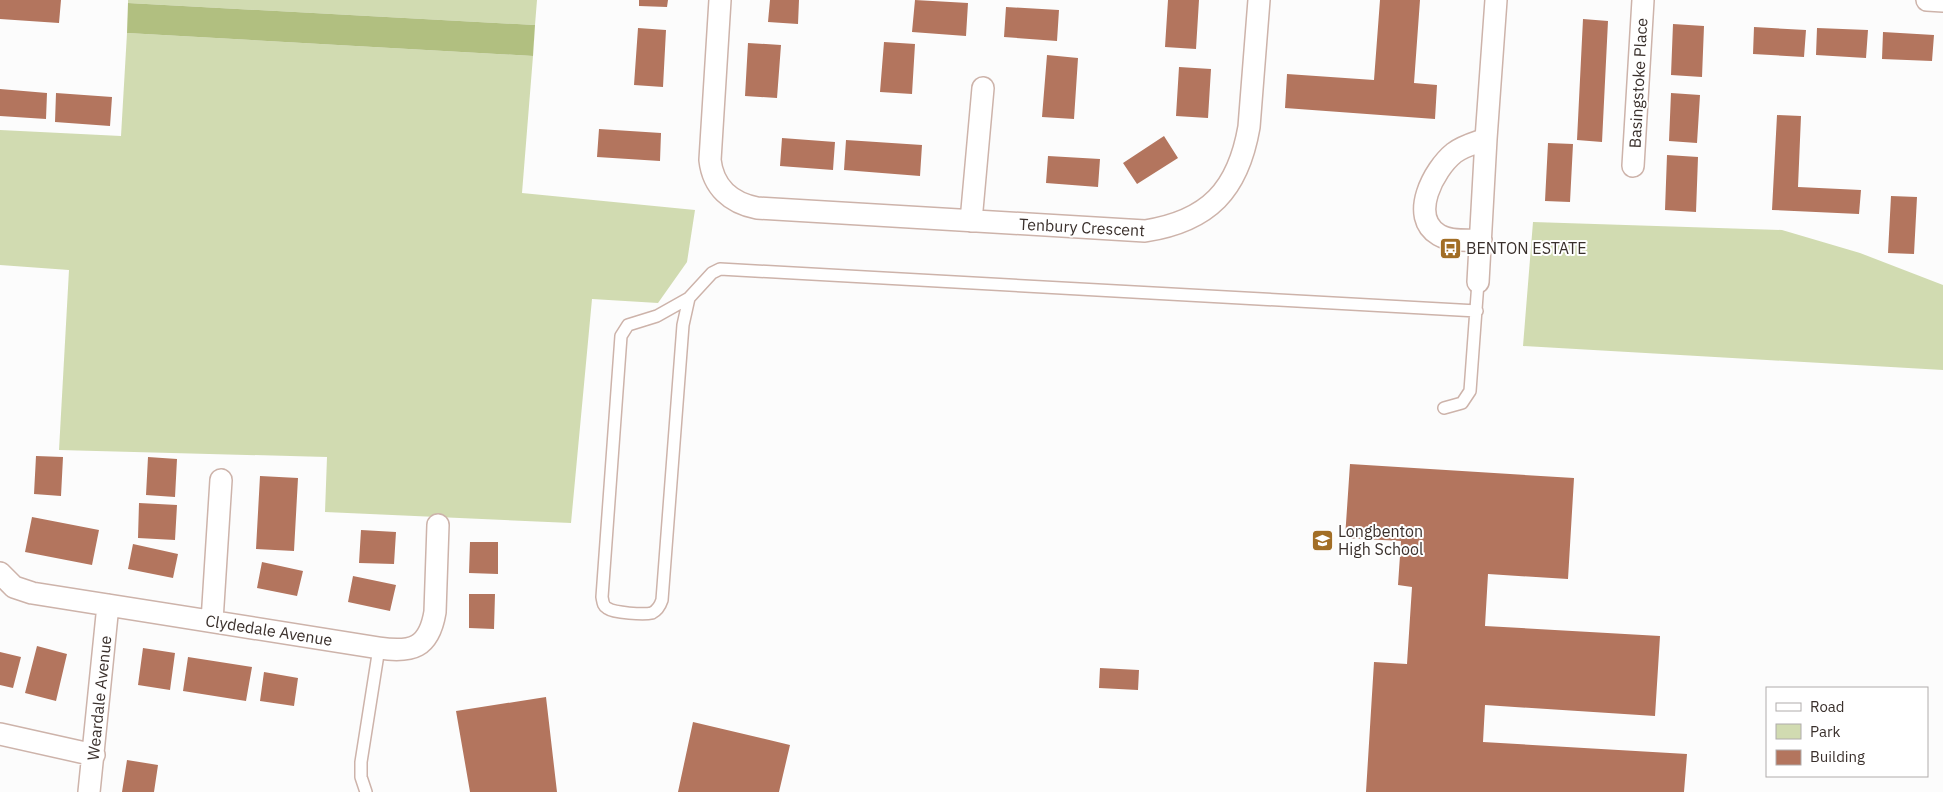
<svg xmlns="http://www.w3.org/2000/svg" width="1943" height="792" viewBox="0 0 1943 792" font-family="'IBM Plex Sans',sans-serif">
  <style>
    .green { fill: #d1dbb1 }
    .forest { fill: #b1bf80 }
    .building { fill: #b3755e }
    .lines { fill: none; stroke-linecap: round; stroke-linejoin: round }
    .lane-casing { stroke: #cdb3aa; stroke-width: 14 }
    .street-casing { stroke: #cdb3aa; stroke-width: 24 }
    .lane { stroke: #fff; stroke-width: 11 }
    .street { stroke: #fff; stroke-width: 21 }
    .labels { text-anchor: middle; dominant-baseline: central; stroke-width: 4; stroke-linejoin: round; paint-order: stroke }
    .street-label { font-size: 16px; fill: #3a302c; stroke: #fff }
    .poi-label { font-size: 16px; fill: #3a302c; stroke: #fff; text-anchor: start }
  </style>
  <rect width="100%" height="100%" fill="#fcfcfc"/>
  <path class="green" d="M 128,0 L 537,0 L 535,25 L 128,3 Z
    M 127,33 L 533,56 L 522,193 L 695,210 L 687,262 L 658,303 L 592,299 L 571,523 L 325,512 L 327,457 L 59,450 L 69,270 L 0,265 L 0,130 L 121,136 Z
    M 1533,222 L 1782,230 L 1860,253 L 1943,285 L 1943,370 L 1523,346 Z"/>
  <path class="forest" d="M 128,3 L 535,25 L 533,56 L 127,33 Z"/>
  <path class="building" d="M 0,0 L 61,0 L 59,23 L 0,19 Z
    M 639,0 L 668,0 L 667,7 L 639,6 Z
    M 770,0 L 799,0 L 798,24 L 768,22 Z
    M 915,0 L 968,3 L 966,36 L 912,32 Z
    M 1168,0 L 1199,0 L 1196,49 L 1165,47 Z
    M 1380,0 L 1420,0 L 1414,83 L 1437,85 L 1435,119 L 1285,108 L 1287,74 L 1374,80 Z
    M 1006,7 L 1059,10 L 1057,41 L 1004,37 Z
    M 1583,19 L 1608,21 L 1602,142 L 1577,140 Z
    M 1673,24 L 1704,26 L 1702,77 L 1671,75 Z
    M 1754,27 L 1806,30 L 1804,57 L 1753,54 Z
    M 638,28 L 666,30 L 663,87 L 634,85 Z
    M 1817,28 L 1868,30 L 1866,58 L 1816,55 Z
    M 1883,32 L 1934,35 L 1932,61 L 1882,59 Z
    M 884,42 L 915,44 L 912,94 L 880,92 Z
    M 748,43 L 781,45 L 777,98 L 745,96 Z
    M 1047,55 L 1078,58 L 1074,119 L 1042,117 Z
    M 1179,67 L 1211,69 L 1208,118 L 1176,116 Z
    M 0,89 L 47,93 L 46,119 L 0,116 Z
    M 56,93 L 112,97 L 110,126 L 55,122 Z
    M 1671,93 L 1700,95 L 1697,143 L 1669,141 Z
    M 1777,115 L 1801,116 L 1798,187 L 1861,190 L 1859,214 L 1772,210 Z
    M 599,129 L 661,133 L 660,161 L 597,157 Z
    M 1164,136 L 1178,158 L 1137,184 L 1123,163 Z
    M 782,138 L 835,142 L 833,170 L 780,166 Z
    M 846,140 L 922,145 L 920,176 L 844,170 Z
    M 1548,143 L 1573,144 L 1570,202 L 1545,201 Z
    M 1667,155 L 1698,157 L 1696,212 L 1665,210 Z
    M 1048,156 L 1100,159 L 1098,187 L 1046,183 Z
    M 1891,196 L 1917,197 L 1914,254 L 1888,253 Z
    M 36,456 L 63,457 L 61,496 L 34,494 Z
    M 148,457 L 177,459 L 175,497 L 146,495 Z
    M 1350,464 L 1574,478 L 1568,579 L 1488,574 L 1485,626 L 1660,636 L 1655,716 L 1485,705 L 1483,742 L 1687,754 L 1684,792 L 1366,792 L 1374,662 L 1407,664 L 1412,587 L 1398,585 L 1401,541 L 1345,538 Z
    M 260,476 L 298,478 L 294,551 L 256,549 Z
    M 139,503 L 177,505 L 175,540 L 138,538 Z
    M 32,517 L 99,530 L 92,565 L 25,552 Z
    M 361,530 L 396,532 L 394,564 L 359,563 Z
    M 470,542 L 498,542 L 498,574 L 469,573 Z
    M 133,544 L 178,554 L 173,578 L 128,569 Z
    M 262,562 L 303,571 L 297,596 L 257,588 Z
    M 353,576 L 396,585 L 390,611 L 348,602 Z
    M 469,594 L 495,594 L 494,629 L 469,628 Z
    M 37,646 L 67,654 L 56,701 L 25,693 Z
    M 143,648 L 175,653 L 170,690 L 138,685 Z
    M 0,652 L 21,657 L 13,688 L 0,685 Z
    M 188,657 L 252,667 L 246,701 L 183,691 Z
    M 1100,668 L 1139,670 L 1138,690 L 1099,688 Z
    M 264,672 L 298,678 L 294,706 L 260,701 Z
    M 546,697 L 557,792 L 470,792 L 456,711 Z
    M 693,722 L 790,745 L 779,792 L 678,792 Z
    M 127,760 L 158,765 L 154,792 L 122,792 Z"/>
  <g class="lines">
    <defs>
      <path id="lane" d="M 689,298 L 683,325 L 662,600 C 660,606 658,610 652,613 C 644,615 614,613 607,608 C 603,606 603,602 602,597 L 621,336 L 628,325 L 657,316 L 689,298 L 712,273 L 720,269 L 1477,311
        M 1444,408 L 1462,403 L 1470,391 L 1478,282
        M 366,792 L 361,777 L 361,762 L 379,648"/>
      <path id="street" d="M 720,0 L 710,160 C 713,187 731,203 757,208 L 1145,231 C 1209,221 1238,190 1249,127 L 1259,0
        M 1927,0 L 1943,1
        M 1633,166 L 1643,0
        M 971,221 L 983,88
        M 1481,240 C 1468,240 1451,242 1439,235 C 1408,217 1434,169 1454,153 C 1463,146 1475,143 1486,139
        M 1478,282 L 1486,139 L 1496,0
        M 0,573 L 14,587 L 32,593 L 379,648 C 412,653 429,648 435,612 L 438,525
        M 212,621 L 221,480
        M 0,734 L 94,755
        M 89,792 L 108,605"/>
    </defs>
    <use href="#lane" class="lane-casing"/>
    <use href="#street" class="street-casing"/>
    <use href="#lane" class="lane"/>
    <use href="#street" class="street"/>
  </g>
  <defs>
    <symbol id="bus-square" viewBox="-11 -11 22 22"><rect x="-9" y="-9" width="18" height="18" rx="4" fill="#a26e26" stroke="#fff"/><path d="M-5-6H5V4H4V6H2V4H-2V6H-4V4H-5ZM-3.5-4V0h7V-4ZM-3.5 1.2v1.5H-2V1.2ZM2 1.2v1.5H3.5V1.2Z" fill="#fff"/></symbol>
    <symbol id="school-square" viewBox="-11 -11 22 22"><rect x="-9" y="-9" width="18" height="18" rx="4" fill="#a26e26" stroke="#fff"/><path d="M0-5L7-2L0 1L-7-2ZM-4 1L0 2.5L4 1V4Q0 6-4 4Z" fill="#fff"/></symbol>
  </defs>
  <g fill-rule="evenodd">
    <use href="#bus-square" x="1438" y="236" width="25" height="25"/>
    <use href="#school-square" x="1310" y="528" width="25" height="25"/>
  </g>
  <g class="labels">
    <g class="street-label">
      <text transform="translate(1638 83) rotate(-87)">Basingstoke Place</text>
      <text transform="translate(1082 227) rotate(3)">Tenbury Crescent</text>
      <text transform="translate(269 630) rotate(9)">Clydedale Avenue</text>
      <text transform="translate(99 698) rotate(-84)">Weardale Avenue</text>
    </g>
    <g class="poi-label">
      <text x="1466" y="248">BENTON ESTATE</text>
      <text x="1338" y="531">Longbenton<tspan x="1338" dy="18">High School</tspan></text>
    </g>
  </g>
  <rect x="1766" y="687" width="162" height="90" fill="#ffffff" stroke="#b0acab"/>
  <rect x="1776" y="703" width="25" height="8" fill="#ffffff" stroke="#b0acab"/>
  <text x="1810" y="712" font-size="15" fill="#3a302c">Road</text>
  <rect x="1776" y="724" width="25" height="15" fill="#d1dbb1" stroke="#b0acab"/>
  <text x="1810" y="737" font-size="15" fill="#3a302c">Park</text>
  <rect x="1776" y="750" width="25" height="15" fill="#b3755e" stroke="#b0acab"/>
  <text x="1810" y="762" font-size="15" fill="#3a302c">Building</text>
</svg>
